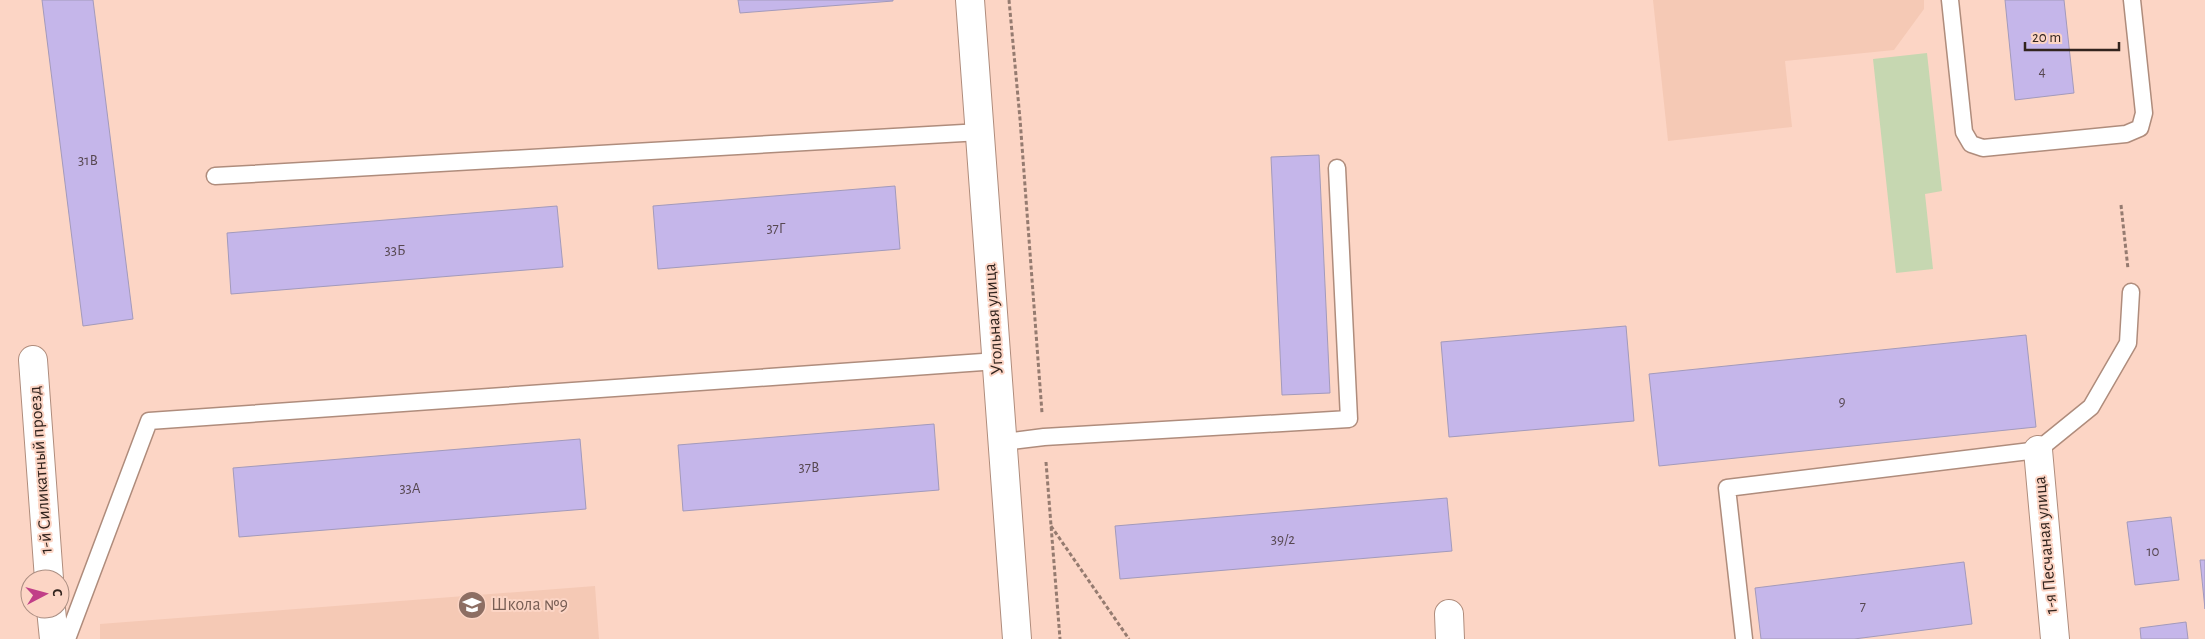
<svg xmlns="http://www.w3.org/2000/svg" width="2205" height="639" viewBox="0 0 2205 639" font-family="'Alegreya Sans',sans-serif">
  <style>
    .built { fill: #f5c9b5 }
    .green { fill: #c6d7b1 }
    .building { fill: #c5b6ea; stroke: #a39abb }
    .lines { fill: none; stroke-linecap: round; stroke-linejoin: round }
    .lane-casing { stroke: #af8c7c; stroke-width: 19 }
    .street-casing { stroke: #af8c7c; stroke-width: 30 }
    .secondary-casing { stroke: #af8c7c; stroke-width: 30 }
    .path { stroke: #957b70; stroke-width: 3; stroke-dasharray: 4 2.5; stroke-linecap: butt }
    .lane { stroke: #fff; stroke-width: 16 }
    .street { stroke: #fff; stroke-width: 28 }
    .secondary { stroke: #fff; stroke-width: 28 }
    .labels { text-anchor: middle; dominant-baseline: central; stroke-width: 4; stroke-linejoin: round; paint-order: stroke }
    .number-label { font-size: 15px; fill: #574851 }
    .street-label { font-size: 18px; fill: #32241e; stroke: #fcd5c5 }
    .education-label { font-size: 18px; fill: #785e54; stroke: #fcd5c5; text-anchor: start }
  </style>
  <rect width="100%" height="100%" fill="#fcd5c5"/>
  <path class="built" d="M 1653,0 L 1924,0 L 1924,9 L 1894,50 L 1785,61 L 1792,127 L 1668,141 Z
    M 595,586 L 599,639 L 100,639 L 100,624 Z"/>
  <path class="green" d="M 1927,53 L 1942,191 L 1925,194 L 1933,269 L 1896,273 L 1873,59 Z"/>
  <path class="building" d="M 42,0 L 93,0 L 133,319 L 83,326 Z
    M 738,0 L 893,0 L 893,1 L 740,13 Z
    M 2005,0 L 2064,0 L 2074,93 L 2015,100 Z
    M 1319,155 L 1330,393 L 1282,395 L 1271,157 Z
    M 895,186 L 900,249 L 658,269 L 653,206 Z
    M 557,206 L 563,267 L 231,294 L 227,233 Z
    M 1626,326 L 1634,421 L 1449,437 L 1441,342 Z
    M 2026,335 L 2036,427 L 1659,466 L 1649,374 Z
    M 934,424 L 939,490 L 683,511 L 678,445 Z
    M 580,439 L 586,509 L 239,537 L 233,468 Z
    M 1447,498 L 1452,551 L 1120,579 L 1115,526 Z
    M 2171,517 L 2179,580 L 2135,585 L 2127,522 Z
    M 2200,560 L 2205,560 L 2205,609 Z
    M 1964,562 L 1972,624 L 1854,639 L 1761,639 L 1755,588 Z
    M 2186,622 L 2188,639 L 2141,639 L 2140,628 Z"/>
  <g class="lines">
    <defs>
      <path id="lane" d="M 1950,0 L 1964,132 L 1971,144 L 1983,148 L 2126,134 L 2140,128 L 2144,113 L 2132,0
        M 215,176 L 981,132
        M 1004,442 L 1044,437 L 1349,419 L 1337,168
        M 67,639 L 149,421 L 997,361
        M 1744,639 L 1727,488 L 2038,450 L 2091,407 L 2128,343 L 2131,292"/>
      <path id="street" d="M 33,360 L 49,579
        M 2038,450 L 2055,639
        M 51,609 L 54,639
        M 1449,614 L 1450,639"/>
      <path id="secondary" d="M 970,0 L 1017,639"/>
    </defs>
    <use href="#lane" class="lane-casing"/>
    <use href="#street" class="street-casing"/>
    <use href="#secondary" class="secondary-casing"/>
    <path class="path" d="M 1009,0 L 1020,119 L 1042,413
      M 2121,205 L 2128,269
      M 1046,462 L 1060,639
      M 1051,526 L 1129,639"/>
    <use href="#lane" class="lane"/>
    <use href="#street" class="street"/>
    <use href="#secondary" class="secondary"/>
  </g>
  <defs>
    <symbol id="school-disc" viewBox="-11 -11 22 22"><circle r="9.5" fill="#8d6e63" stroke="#fcd5c5"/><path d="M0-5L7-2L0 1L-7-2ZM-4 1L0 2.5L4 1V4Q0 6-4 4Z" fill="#fff"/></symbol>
  </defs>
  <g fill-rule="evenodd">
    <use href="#school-disc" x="456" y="589" width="32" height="32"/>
  </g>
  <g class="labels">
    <g class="number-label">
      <text x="2042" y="71">4</text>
      <text x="88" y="160">31В</text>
      <text x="776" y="228">37Г</text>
      <text x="395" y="250">33Б</text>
      <text x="1842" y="401">9</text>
      <text x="809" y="467">37В</text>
      <text x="410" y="488">33А</text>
      <text x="1283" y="539">39/2</text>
      <text x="2153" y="551">10</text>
      <text x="1863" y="606">7</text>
    </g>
    <g class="street-label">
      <text transform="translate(994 319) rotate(-94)">Угольная улица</text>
      <text transform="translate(41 470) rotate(-94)">1-й Силикатный проезд</text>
      <text transform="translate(2046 545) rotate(-95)">1-я Песчаная улица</text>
    </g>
    <g class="education-label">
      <text x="491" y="605">Школа №9</text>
    </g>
  </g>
  <g transform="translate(45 594) rotate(84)"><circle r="24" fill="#fcd5c5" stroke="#ab8e82"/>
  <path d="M0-4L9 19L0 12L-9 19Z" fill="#c13f88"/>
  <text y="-8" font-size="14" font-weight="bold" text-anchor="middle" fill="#32241e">С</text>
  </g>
  <path d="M2025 42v8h94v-8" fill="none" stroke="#32241e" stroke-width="2.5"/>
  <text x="2032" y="42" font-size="15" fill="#32241e" stroke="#fcd5c5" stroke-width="4" paint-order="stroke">20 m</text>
</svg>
